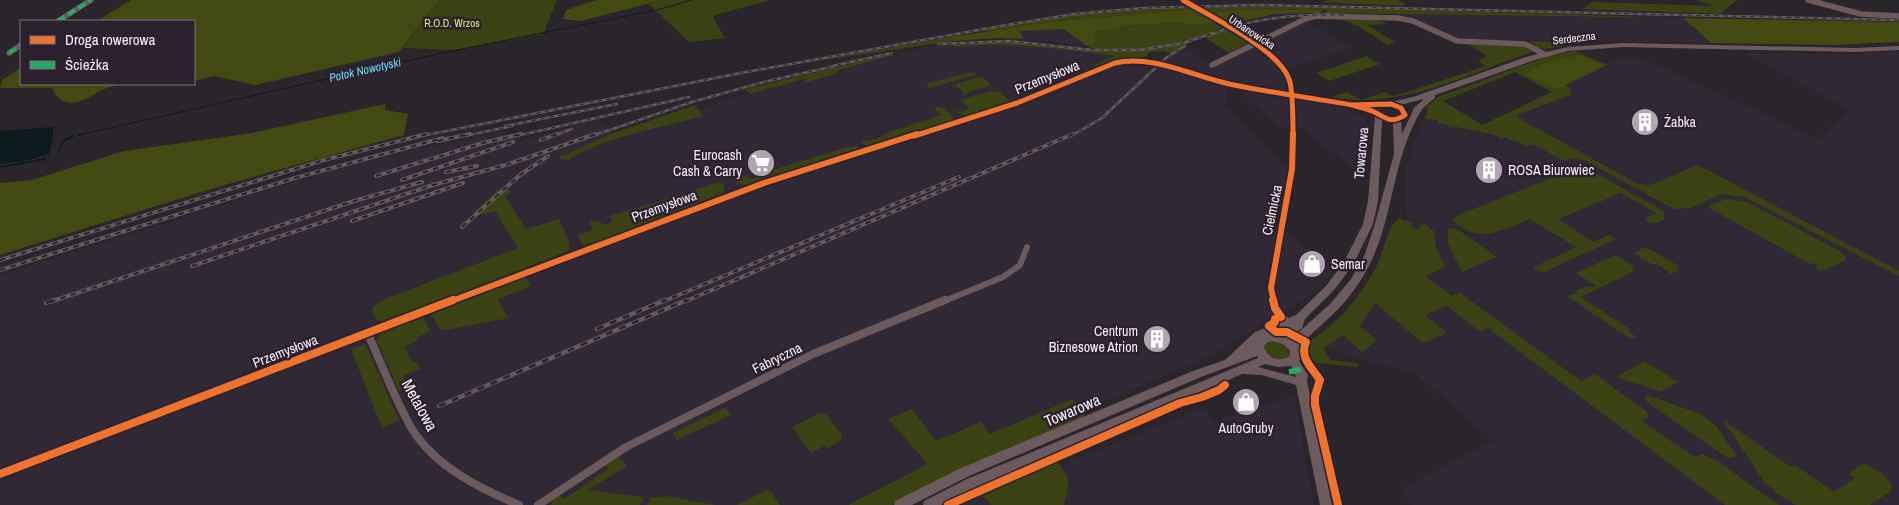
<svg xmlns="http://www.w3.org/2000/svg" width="1899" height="505" viewBox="0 0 1899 505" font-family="'Archivo Narrow',sans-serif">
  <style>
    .industrial { fill: #312836 }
    .green { fill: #3a4112; fill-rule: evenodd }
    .forest { fill: #424a12 }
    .water { fill: #0d1a1e }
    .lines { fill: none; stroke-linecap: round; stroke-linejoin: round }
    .stream-far1 { stroke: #0d1a1e; stroke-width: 1 }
    .stream { stroke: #0d1a1e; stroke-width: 2 }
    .street-far2 { stroke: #6b595c; stroke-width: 5.5 }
    .street-far1 { stroke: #6b595c; stroke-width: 6 }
    .street { stroke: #6b595c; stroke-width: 8 }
    .secondary { fill: #6d5a5f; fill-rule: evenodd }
    .rail-far2-casing { stroke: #635a5e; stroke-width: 2.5 }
    .rail-far1-casing { stroke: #635a5e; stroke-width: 4 }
    .rail-casing { stroke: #635a5e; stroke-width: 4.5 }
    .rail-far2 { stroke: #2b212e; stroke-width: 1; stroke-dasharray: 4.5; stroke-linecap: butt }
    .rail-far1 { stroke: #2b212e; stroke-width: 2; stroke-dasharray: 5.5; stroke-linecap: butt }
    .rail { stroke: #2b212e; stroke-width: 2.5; stroke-dasharray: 7; stroke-linecap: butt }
    .quiet-far1 { stroke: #26ab63; stroke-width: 4; stroke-dasharray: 8 4; stroke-linecap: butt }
    .quiet { stroke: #26ab63; stroke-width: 5.5; stroke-dasharray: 12 5.5; stroke-linecap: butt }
    .cycleway-far2-casing { stroke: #2b212e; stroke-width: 8 }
    .cycleway-far1-casing { stroke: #2b212e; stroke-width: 9 }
    .cycleway-casing { stroke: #2b212e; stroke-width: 11 }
    .cycleway-far2 { stroke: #ef722f; stroke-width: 5 }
    .cycleway-far1 { stroke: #ef722f; stroke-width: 6 }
    .cycleway { stroke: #ef722f; stroke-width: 8 }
    .labels { text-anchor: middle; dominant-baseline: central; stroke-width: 5; stroke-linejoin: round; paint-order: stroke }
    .far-park-label { font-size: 11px; fill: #d8ed7e; stroke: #2b212e }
    .far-street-label { font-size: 11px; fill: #f5eef7; stroke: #2b212e }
    .far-water-label { font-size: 12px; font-style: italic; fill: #6cdcfc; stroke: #2b212e }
    .street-label { font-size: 14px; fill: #f5eef7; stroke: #2b212e }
    .poi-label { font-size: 14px; fill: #f5eef7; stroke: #2b212e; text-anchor: start }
    .near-street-label { font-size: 16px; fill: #f5eef7; stroke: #2b212e }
  </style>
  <rect width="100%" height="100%" fill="#2a242b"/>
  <path class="industrial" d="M 1403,14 L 1683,18 L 1711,43 L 1457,39 Z
    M 1305,21 L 1352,48 L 1281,69 L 1286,81 L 1288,96 L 1343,107 L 1365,119 L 1363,165 L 1352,168 L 1298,125 L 1280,129 L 1237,90 L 1227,89 L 1225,105 L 1287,168 L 1277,224 L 1335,271 L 1305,300 L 1206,357 L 919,484 L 881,505 L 0,505 L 0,275 L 321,174 L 408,151 L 501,131 L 522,141 L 598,118 L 611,134 L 699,110 L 749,93 L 926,47 L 988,44 L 1031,45 L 1116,56 L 1099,67 L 1125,58 L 1158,67 L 1185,48 L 1212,66 Z
    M 1057,28 L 1064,29 L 1087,46 L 1024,39 L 1019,31 Z
    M 1899,51 L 1899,505 L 1413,505 L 1398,491 L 1493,441 L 1415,373 L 1309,345 L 1356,322 L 1397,258 L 1407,219 L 1406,192 L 1407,162 L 1417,132 L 1425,119 L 1438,120 L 1453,108 L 1482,125 L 1619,59 L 1641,58 L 1818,139 L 1849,109 L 1744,53 L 1854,54 Z
    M 1294,396 L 1314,505 L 960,505 L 1204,408 L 1213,421 Z"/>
  <path class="green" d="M 439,0 L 557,0 L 543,34 L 459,50 L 403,48 Z
    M 662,0 L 770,0 L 715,15 L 713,18 L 725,38 L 689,42 L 649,4 Z
    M 1330,0 L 1398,0 L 1405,3 L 1404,6 L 1320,2 Z
    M 1697,0 L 1738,0 L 1722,12 L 1723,14 L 1582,9 L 1592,2 L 1713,6 Z
    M 1188,7 L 1194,9 L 1058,21 L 994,31 L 980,30 L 1080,14 Z
    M 1219,7 L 1326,7 L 1683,18 L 1325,13 L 1327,10 L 1250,9 L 1211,13 L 1200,8 Z
    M 1325,18 L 1376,18 L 1387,24 L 1367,25 L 1395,42 L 1387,45 C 1368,33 1348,14 1324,21 Z
    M 1215,22 L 1222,28 C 1188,43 1154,50 1117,50 C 1108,50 1095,51 1087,46 L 1096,42 L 1093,32 L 1121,29 L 1120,26 L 1176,23 L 1199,25 Z
    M 1225,29 L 1246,42 L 1247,43 L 1229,53 L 1206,38 Z
    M 950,37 L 953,41 L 811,62 Z
    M 989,41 C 1056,43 1122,59 1188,43 L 1171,54 L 1165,51 L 1149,52 L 1144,59 L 1125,58 L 1099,67 L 1093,65 L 1115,56 C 1061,49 1009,41 954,47 L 952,45 L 926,47 Z
    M 1529,41 L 1591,42 L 1545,49 L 1538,48 Z
    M 1465,42 L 1522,45 L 1532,50 L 1530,53 C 1467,74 1400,111 1331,97 L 1347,92 L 1361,100 L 1385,92 L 1392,96 L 1398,95 L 1486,66 L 1478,61 L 1487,56 Z
    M 1575,51 L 1608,65 L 1605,66 L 1582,55 L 1566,85 L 1569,87 L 1571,95 L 1519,114 L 1518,116 L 1520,119 L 1638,184 L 1650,185 L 1698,165 L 1899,271 L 1899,276 L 1744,197 L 1722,194 L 1690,208 L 1674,209 L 1584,160 L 1569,158 L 1563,161 L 1534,144 L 1526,146 L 1515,140 L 1511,141 L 1505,137 L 1501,139 L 1495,135 L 1438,123 L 1438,120 L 1425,119 L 1428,110 L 1425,108 L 1438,97 L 1549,56 ZM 1515,72 L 1552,92 L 1482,125 L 1443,101 Z
    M 893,54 L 894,55 L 839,70 L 835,74 L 807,82 L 804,79 L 750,94 L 745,89 Z
    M 1366,56 L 1380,64 L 1329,81 L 1316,73 Z
    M 971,72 L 978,74 L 930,88 L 927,85 L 927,83 Z
    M 978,77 L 983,78 L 991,85 L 965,93 L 967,95 L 961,95 L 964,93 L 956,86 L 951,86 Z
    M 990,91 L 1001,92 L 1010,102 L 967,116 L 958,113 L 951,106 L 959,112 L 970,109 L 961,100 Z
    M 695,105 L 703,116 C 664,127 599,138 567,161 L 558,158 L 608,135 Z
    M 937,107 L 945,108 L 953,116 L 953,120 L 869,147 L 862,143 L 863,140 L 868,141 L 884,136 L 883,134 L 941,115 L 934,108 Z
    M 857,146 L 859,148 L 857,151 L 748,184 L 739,185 L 733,181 L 736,178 L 744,175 L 751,179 L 759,176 L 762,173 L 848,147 Z
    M 1569,171 L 1597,174 L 1660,209 L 1664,212 L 1664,219 L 1656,223 L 1648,222 L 1645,218 L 1656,213 L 1621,193 L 1558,219 L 1593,242 L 1609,235 L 1616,239 L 1544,272 L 1537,271 L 1534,267 L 1576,247 L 1530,219 C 1499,231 1481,245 1452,220 L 1456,216 Z
    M 721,182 L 725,188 L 723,193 L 593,243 L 582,245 L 578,235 L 593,230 L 590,222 L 598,220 L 604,225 L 613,222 L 610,216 Z
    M 499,188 L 512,191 L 505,196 L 526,229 L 559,219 L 570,244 L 568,251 L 389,321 L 379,321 L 375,318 L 372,309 L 380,301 L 518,248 L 495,211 L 484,214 L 474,212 Z
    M 1726,199 L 1747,202 L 1838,250 L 1846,257 L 1845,260 L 1823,271 L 1816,268 L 1818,266 L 1813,263 L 1810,264 L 1709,208 L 1709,206 Z
    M 1400,217 L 1402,220 L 1412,222 L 1411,228 L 1419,229 L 1420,224 L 1422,225 L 1423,223 L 1434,231 L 1436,247 L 1445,267 L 1425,276 L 1452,296 L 1460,293 L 1581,381 L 1595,374 L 1647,412 L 1648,417 L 1642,421 L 1694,457 L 1702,454 L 1714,459 L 1779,505 L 1725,505 L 1488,328 L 1481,332 L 1447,306 L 1425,315 L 1447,333 L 1423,343 L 1375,303 L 1360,326 L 1377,340 L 1362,352 L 1343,335 L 1324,348 L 1330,360 L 1358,363 L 1358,367 L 1317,363 L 1307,355 L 1308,342 C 1337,325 1362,295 1377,265 C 1385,250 1386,227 1400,217 Z
    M 1450,228 L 1457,229 L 1497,257 L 1462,272 L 1448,244 L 1448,229 Z
    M 1645,247 L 1679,266 L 1677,268 L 1680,270 L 1671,274 L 1657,264 L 1651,264 L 1634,253 Z
    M 1616,255 L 1630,264 L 1634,269 L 1632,272 L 1581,297 L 1631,330 L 1628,331 L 1636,337 L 1631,339 L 1567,296 L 1578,293 L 1576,291 L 1585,287 L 1596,286 L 1576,273 Z
    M 522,276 L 525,277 L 530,284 L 529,287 L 497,299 L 509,318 L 446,330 L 440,330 L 432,315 L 435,309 Z
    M 415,317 L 424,319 L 430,330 L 427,333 L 416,338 L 417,341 L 405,347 L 412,362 L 416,361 L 420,369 L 403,376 L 408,388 L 399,391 L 377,341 C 379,327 403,322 415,317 Z
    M 1274,340 L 1286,344 L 1291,352 L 1290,357 C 1280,362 1275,359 1266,354 L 1263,346 L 1267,342 Z
    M 365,344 L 399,420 L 382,428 L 351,349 Z
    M 1645,361 L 1678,382 L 1661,392 L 1616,377 Z
    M 1647,395 L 1701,414 L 1716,426 L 1735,453 L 1735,457 L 1728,458 L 1723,455 L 1647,402 L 1644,398 Z
    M 1073,399 L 1084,412 L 1084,416 L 1081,420 L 930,485 L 892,505 L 848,505 L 928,464 L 888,419 L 912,409 L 936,441 L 981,422 L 990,434 Z
    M 726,407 L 731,415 L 677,440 L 673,433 Z
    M 820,413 L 826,414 L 842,435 L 842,439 L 827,449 L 824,446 L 811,453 L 792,427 Z
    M 1723,420 L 1791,467 L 1795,465 L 1834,492 L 1855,478 L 1849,474 L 1864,463 C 1875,470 1892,476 1892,490 L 1870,505 L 1796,505 L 1773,491 L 1774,490 L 1765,483 Z
    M 616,458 L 621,458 L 627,466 L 588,490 L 644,497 L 640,505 L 551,505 L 551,501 L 559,494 L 564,499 L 608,469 L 605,465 Z
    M 1056,460 C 1072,481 1070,481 1064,505 L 992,505 L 981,494 Z
    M 769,489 L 780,505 L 737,505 Z
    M 666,496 L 716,505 L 647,505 L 650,498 Z"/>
  <path class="forest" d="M 131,0 L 439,0 L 399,52 L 255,85 L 214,76 L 194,81 L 194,21 L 97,21 Z
    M 596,0 L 662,0 L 581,21 L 563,19 L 566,10 Z
    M 1194,9 L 1215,22 L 1199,25 L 1176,23 L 1120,26 L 1121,29 L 1093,32 L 1096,42 L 1087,46 L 1064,29 L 1019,31 L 1024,39 L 996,38 L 953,41 L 950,37 L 1058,21 Z
    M 1250,9 L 1324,10 L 1319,13 L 1275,14 L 1228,24 L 1211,13 Z
    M 1683,18 L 1899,22 L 1899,42 L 1832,45 L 1711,43 Z
    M 1582,55 L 1605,66 L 1557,89 L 1526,75 C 1542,60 1561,59 1582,55 Z
    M 21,68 L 21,84 L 121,84 C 115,86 108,87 102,90 C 84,100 64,114 52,88 L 0,88 L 2,80 Z
    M 385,104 L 385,110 L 408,114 L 404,135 L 214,188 L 0,255 L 0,183 L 32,180 L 124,151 L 252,133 Z"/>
  <path class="water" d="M 53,127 L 53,140 L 49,154 L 29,160 L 0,164 L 0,131 Z"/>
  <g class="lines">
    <path class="stream-far1" d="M 657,10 L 691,0
      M 79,135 L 442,53 L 652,11"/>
    <path class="stream" d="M 79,135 L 81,134
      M 59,152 L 63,141 L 73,136
      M 0,167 L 45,159"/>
    <path class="street-far2" d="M 1183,0 C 1211,17 1278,49 1289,79 C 1293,89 1293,124 1293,136
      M 1808,0 L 1861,14 L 1899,16
      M 58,21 L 91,0
      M 9,53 L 21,45
      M 1212,65 L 1305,19 L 1317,16 L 1398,18 L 1413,21 L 1457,41 L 1525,44 L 1544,54"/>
    <path class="street-far1" d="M 942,302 L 1003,277 L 1020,265 L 1027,247
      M 1274,302 L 1271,288 L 1292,169 L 1293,134"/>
    <path class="street" d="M 1273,300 L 1275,308 L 1288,324
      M 367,332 C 382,364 394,398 412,429 C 436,467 479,488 519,505
      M 538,505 L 626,447 L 813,354 L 945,300"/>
    <path class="secondary" d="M 1624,43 L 1855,48 L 1899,46 L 1899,50 L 1855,52 L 1624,47 L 1568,51 L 1535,60 L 1435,95 L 1435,98 C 1430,102 1424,106 1421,111 C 1394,155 1394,209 1374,255 C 1366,274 1353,294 1338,309 C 1326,322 1312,332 1300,346 L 1302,358 L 1299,361 L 1308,375 L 1307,381 L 1332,505 L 1320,505 L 1296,385 L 1262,375 L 1242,374 L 977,487 L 941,505 L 923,505 L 924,501 L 967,479 L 1258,358 L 1257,356 L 1201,377 L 969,476 L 912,505 L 894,505 L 895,501 L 961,468 L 1193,371 L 1225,360 L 1255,332 L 1296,315 L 1326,286 L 1344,262 L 1363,224 L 1368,201 L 1375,116 L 1351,107 L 1233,87 L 1146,63 L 1127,62 L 1118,65 L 1020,105 L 767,185 L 681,216 L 0,479 L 0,469 L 675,212 L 761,181 L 1014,101 L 1112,61 L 1127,58 L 1146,59 L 1234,83 L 1352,103 L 1391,102 L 1413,97 L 1529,56 L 1568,47 ZM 1424,99 L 1414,108 L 1402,134 L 1401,121 L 1409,115 L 1404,106 L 1400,105 ZM 1390,106 L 1398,110 L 1400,114 C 1389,121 1379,110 1368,107 ZM 1382,120 L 1393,122 L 1394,154 L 1374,227 L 1364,256 L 1351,279 L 1331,303 L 1301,330 L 1293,340 L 1290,338 L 1302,328 L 1305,319 L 1334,290 L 1353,265 L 1373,224 L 1378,201 ZM 1289,327 L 1280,335 L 1273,333 ZM 1273,341 L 1283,344 L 1290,350 L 1290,356 C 1280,363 1266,358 1264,346 L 1268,342 ZM 1265,364 L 1279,367 L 1291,366 L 1296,377 L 1258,367 Z"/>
    <defs>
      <path id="rail-far2" d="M 1207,36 C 1253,17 1298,14 1347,15
        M 938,44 L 1008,41 L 1092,50 L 1140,50 L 1184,43 L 1213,33
        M 828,67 L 892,53
        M 505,126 L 617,104
        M 421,136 L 741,73 L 995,27 L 1074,14 L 1145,8 L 1256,5 L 1899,20
        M 464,136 L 512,126
        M 516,136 L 689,97
        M 553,136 L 572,129
        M 592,136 L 692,102 L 764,82 L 835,66
        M 1071,136 L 1102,118 L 1166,58 L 1185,46"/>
      <path id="rail-far1" d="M 541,140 L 557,134
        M 438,141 L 470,134
        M 446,172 L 477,166
        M 376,176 L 483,143 L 521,134
        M 402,180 L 513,142
        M 352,221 L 463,183
        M 462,227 L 520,175 L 548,156
        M 0,260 L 324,160 L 427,134
        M 192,266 L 433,185 L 509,164 L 596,134
        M 0,270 L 295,178 L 443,138
        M 50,302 L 354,201 L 422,182
        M 662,302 L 959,177
        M 684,302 L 1073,134"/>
      <path id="rail" d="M 46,303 L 54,300
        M 597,329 L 665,300
        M 439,406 L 687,300"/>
    </defs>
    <use href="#rail-far2" class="rail-far2-casing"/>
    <use href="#rail-far1" class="rail-far1-casing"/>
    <use href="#rail" class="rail-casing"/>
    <use href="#rail-far2" class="rail-far2"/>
    <use href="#rail-far1" class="rail-far1"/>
    <use href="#rail" class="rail"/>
    <path class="quiet-far1" d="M 58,21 L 91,0
      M 9,53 L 21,45"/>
    <path class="quiet" d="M 1289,372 L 1302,369"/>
    <defs>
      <path id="cycleway-far2" d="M 1183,0 C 1211,17 1278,49 1289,79 C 1293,89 1293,124 1293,136
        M 1391,104 L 1401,108 L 1405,115 C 1390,125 1386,117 1372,111 C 1365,108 1358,107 1352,105 Z
        M 914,136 L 1017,103 L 1115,63 C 1153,54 1197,78 1234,85 C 1273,93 1313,98 1352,105"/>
      <path id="cycleway-far1" d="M 449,302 L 764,183 L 917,134
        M 1274,302 L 1271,288 L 1292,169 L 1293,134"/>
      <path id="cycleway" d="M 1273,300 L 1275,308 L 1281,317
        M 1275,319 L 1275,322 L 1269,326 L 1276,332 L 1287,332 L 1306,342 C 1299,357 1312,368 1320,380 L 1315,396 L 1315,405 L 1338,505
        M 0,474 L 453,300
        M 948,505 L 1180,403 L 1202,397 L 1219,390 L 1225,385"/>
    </defs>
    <use href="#cycleway-far2" class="cycleway-far2-casing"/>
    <use href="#cycleway-far1" class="cycleway-far1-casing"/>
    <use href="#cycleway" class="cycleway-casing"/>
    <use href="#cycleway-far2" class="cycleway-far2"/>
    <use href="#cycleway-far1" class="cycleway-far1"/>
    <use href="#cycleway" class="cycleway"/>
  </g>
  <defs>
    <symbol id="building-disc" viewBox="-11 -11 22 22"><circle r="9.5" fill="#aea7b0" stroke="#2b212e"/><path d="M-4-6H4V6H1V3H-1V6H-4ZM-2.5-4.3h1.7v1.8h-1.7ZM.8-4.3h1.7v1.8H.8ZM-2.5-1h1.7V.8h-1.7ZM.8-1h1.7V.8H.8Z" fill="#fff"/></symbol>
    <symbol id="supermarket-disc" viewBox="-11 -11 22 22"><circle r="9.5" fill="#aea7b0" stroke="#2b212e"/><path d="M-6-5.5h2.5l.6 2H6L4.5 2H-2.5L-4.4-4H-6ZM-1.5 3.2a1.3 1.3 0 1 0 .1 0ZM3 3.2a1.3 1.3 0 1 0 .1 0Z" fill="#fff"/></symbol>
    <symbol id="shop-disc" viewBox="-11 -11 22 22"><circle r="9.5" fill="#aea7b0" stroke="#2b212e"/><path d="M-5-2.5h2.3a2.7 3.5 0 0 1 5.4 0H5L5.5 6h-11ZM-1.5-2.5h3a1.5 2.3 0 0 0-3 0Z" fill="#fff"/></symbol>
  </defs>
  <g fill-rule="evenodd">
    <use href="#building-disc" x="1629" y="106" width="32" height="32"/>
    <use href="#supermarket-disc" x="745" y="147" width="32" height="32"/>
    <use href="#building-disc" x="1473" y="154" width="32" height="32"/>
    <use href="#shop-disc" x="1296" y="248" width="32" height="32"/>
    <use href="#building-disc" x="1141" y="323" width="32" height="32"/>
    <use href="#shop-disc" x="1230" y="386" width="32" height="32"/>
  </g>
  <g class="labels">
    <g class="far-park-label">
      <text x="452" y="23">R.O.D. Wrzos</text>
    </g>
    <g class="far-street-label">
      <text transform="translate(1252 32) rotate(33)">Urbanowicka</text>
      <text transform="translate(1574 38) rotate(-7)">Serdeczna</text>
    </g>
    <g class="far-water-label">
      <text transform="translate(365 70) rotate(-13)">Potok Nowotyski</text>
    </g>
    <g class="street-label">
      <text transform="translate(1047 77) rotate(-22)">Przemysłowa</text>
      <text transform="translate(1361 153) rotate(-85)">Towarowa</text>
      <text transform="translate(664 206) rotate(-20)">Przemysłowa</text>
      <text transform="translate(1272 210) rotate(-78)">Cielmicka</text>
      <text transform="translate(285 351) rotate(-21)">Przemysłowa</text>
      <text transform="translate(777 358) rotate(-26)">Fabryczna</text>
    </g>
    <g class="poi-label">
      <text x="1664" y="122">Żabka</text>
      <text x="742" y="155" text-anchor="end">Eurocash<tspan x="742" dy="16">Cash &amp; Carry</tspan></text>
      <text x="1508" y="170">ROSA Biurowiec</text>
      <text x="1331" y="264">Semar</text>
      <text x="1138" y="331" text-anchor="end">Centrum<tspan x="1138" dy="16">Biznesowe Atrion</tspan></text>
      <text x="1246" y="428" text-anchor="middle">AutoGruby</text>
    </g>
    <g class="near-street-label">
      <text transform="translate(420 405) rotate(61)">Metalowa</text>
      <text transform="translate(1072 410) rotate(-23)">Towarowa</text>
    </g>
  </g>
  <rect x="20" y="20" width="175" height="65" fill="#2b212e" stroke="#7c737e"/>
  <rect x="30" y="36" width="25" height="8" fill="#ef722f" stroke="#7c737e"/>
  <text x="65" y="45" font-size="15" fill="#f5eef7">Droga rowerowa</text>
  <rect x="30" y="61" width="25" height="8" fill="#26ab63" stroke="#7c737e"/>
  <text x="65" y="70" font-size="15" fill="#f5eef7">Ścieżka</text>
</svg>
